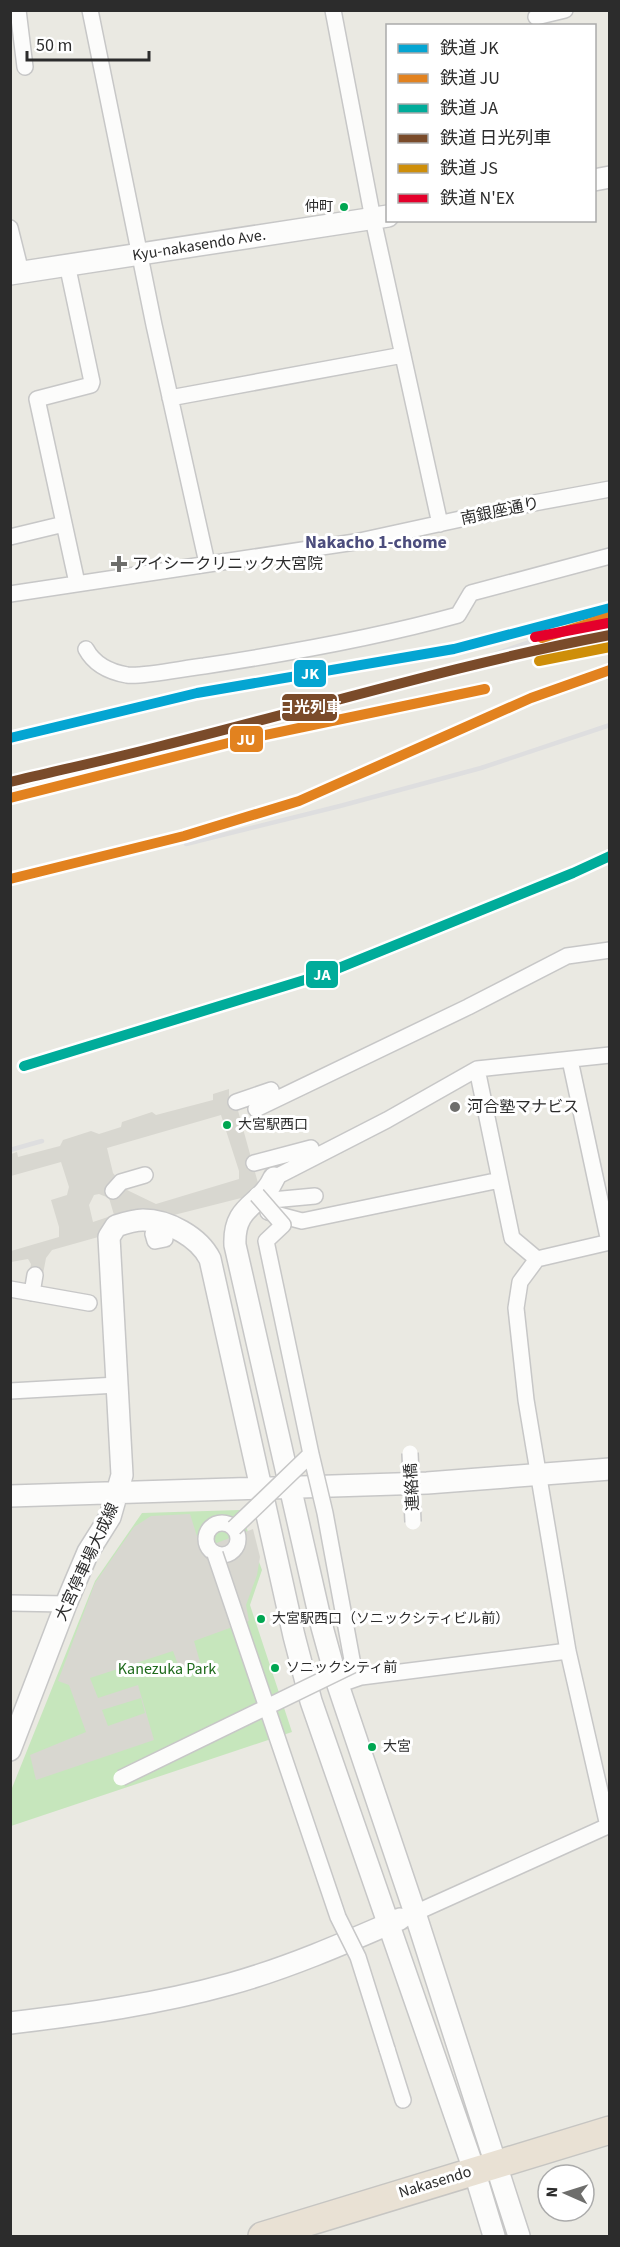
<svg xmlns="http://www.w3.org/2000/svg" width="620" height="2247" viewBox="0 0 620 2247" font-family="'Source Sans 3','Noto Sans JP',sans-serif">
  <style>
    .green { fill: #c6e6bc }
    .plaza { fill: #d8d7d0; fill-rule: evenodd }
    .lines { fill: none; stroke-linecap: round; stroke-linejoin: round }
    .street-casing { stroke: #c7c7c7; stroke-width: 18 }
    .secondary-casing { stroke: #c7c7c7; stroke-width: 24 }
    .highway-casing { stroke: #c6c5c2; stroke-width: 30 }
    .street { stroke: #fcfcfb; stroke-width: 15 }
    .secondary { stroke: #fcfcfb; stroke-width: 21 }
    .highway { stroke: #e9e1d4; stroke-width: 27 }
    .rail { stroke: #dededf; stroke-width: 4.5 }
    .street-bridge-casing { stroke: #c7c7c7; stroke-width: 18; stroke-linecap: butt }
    .street-bridge { stroke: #fcfcfb; stroke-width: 15 }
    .rail-1-casing { stroke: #fff; stroke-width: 15 }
    .rail-2-casing { stroke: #fff; stroke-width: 15 }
    .rail-3-casing { stroke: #fff; stroke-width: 15 }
    .rail-4-casing { stroke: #fff; stroke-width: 15 }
    .rail-5-casing { stroke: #fff; stroke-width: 15 }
    .rail-6-casing { stroke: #fff; stroke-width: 15 }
    .rail-1 { stroke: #04a5d2; stroke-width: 10 }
    .rail-2 { stroke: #e2821f; stroke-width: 10 }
    .rail-3 { stroke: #00ac9a; stroke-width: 10 }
    .rail-4 { stroke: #7a4b2a; stroke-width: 10 }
    .rail-5 { stroke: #ce8e09; stroke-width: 10 }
    .rail-6 { stroke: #e4002b; stroke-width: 10 }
    .bus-dot { fill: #00a651; stroke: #fff; stroke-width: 2 }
    .poi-dot { fill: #6e6e6c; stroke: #fff; stroke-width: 2 }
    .labels { text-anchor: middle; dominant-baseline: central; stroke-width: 6; stroke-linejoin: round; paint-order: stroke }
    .bus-label { font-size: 14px; fill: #2c2c2c; stroke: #fff; text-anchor: start }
    .street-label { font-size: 16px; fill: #2c2c2c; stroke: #fff }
    .poi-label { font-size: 16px; fill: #2c2c2c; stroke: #fff; text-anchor: start }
    .park-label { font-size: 16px; fill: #1e6a1b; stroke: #fff }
    .neighbourhood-label { font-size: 18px; font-weight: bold; fill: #4c4d7d; stroke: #fff }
    .line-badge { stroke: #fff; stroke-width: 2 }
    .badge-label { font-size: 16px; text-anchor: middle; font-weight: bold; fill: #fff }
  </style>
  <rect width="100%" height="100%" fill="#eae9e2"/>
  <path class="green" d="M 240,1510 L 262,1570 L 250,1605 L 292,1732 L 11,1826 L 10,1793 L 95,1581 L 142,1513 Z"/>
  <path class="plaza" d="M 229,1089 L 229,1096 L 234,1096 L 258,1183 L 265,1192 L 162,1218 L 157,1232 L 146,1236 L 143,1226 L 141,1225 L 52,1250 L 46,1258 L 41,1285 L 43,1294 L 20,1289 L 28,1282 L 31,1264 L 28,1259 L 11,1262 L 11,1251 L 59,1237 L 59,1227 L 51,1200 L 67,1195 L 69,1187 L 61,1162 L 11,1176 L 11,1154 L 17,1152 L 18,1157 L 60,1146 L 63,1140 L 91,1131 L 99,1134 L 121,1127 L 122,1122 L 152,1112 L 156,1115 L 213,1100 L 213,1094 ZM 221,1115 L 239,1171 L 239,1179 L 156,1204 L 127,1190 L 113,1173 L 107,1148 ZM 99,1194 L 109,1198 L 114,1215 L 93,1222 L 89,1205 L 94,1195 Z
    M 190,1514 L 201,1549 L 253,1529 L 260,1557 L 257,1575 L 246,1605 L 249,1621 L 194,1641 L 200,1662 L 180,1670 L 173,1651 L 90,1678 L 98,1698 L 138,1685 L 154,1740 L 36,1780 L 30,1755 L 86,1732 L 69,1685 L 58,1681 L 95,1583 L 134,1527 L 151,1516 ZM 141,1698 L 145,1713 L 108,1726 L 102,1710 Z"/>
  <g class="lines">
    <defs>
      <path id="street" d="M 18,10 L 25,67
        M 90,10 L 154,325 L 207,563
        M 333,10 L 373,219 L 440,524
        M 536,17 L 565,10
        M 10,228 L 21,272
        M 67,264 L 92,382 L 91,385 L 37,399 L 77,583
        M 170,398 L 403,355
        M 10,537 L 64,524
        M 10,594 L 355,542 L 534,503 L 610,489
        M 86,649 C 94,664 110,672 127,675 C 143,677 185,668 204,666 C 290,653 375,638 458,615 L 471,593 L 610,556
        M 570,1060 L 609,1242
        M 477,1069 L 512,1238 L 537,1259 L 610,1242
        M 236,1102 L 271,1090
        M 256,1109 L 468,1007 L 567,956 L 610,950
        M 254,1163 L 311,1148
        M 274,1178 L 387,1120 L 477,1069 L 610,1055
        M 113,1191 L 121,1182 L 145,1175
        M 261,1201 L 315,1196
        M 268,1212 L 302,1221 L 500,1180
        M 153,1234 L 155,1241 L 165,1239
        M 537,1259 L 520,1282 L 516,1308 L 526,1400 L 568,1651 L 608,1826
        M 10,1289 L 89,1303
        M 32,1293 L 35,1275
        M 10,1391 L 117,1385
        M206 1539a16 16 0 1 1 32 0a16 16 0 1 1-32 0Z
        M 10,1603 L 66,1604
        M 338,1685 L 361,1677 L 568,1651
        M 415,1913 L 610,1825
        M 387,2049 L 403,2100"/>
      <path id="secondary" d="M 594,180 L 610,177
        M 10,274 L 388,216
        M 274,1178 C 262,1206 233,1204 235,1245 L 322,1627 L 338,1685 L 415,1913 L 519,2236
        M 10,1496 L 427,1483 L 610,1469
        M 10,1750 L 66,1604 L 88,1552 L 110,1517 L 122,1475 L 109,1237 L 116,1226 C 125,1223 134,1220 143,1220 C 168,1220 199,1237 210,1259 L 294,1636 L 311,1701 L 474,2170 L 494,2236
        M 10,2023 C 85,2014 158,2004 230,1984 C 288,1968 345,1943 400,1919"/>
      <path id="highway" d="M 262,2236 L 610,2130"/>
    </defs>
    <use href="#street" class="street-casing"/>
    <use href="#secondary" class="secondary-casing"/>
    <use href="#highway" class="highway-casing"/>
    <use href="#street" class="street"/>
    <use href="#secondary" class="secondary"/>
    <use href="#highway" class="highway"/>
    <path class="rail" d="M 441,672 L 542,638
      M 186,844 L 340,806 L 481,768 L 610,725
      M 10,1150 L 42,1141"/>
    <defs>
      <path id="street-bridge" d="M 410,1453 L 413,1522
        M 234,1528 L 311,1454 L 266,1241 L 283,1225 L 257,1195
        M 215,1554 L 338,1917 L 358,1957 L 387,2049
        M 121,1778 L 353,1665 L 325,1513 L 311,1454"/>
    </defs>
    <use href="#street-bridge" class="street-bridge-casing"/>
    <use href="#street-bridge" class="street-bridge"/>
    <defs>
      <path id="rail-1" d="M 10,738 L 197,693 L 454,649 L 610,608"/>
      <path id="rail-2" d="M 542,638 L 610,617
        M 10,798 L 232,742 L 485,689
        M 10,879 L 184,836 L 299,801 L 531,698 L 610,670"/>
      <path id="rail-3" d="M 24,1066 L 324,974 L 573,873 L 610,856"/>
      <path id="rail-4" d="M 10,782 C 60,770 111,759 161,746 C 310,709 458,664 610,635"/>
      <path id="rail-5" d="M 539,661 L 610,647"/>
      <path id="rail-6" d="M 535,637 L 608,623"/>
    </defs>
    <use href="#rail-1" class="rail-1-casing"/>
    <use href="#rail-2" class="rail-2-casing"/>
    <use href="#rail-3" class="rail-3-casing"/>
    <use href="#rail-4" class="rail-4-casing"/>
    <use href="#rail-5" class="rail-5-casing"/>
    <use href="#rail-6" class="rail-6-casing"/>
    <use href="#rail-1" class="rail-1"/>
    <use href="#rail-2" class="rail-2"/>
    <use href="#rail-3" class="rail-3"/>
    <use href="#rail-4" class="rail-4"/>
    <use href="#rail-5" class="rail-5"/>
    <use href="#rail-6" class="rail-6"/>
  </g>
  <g class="bus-dot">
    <circle cx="344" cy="207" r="5"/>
    <circle cx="227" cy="1125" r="5"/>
    <circle cx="261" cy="1619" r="5"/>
    <circle cx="275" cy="1668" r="5"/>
    <circle cx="372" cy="1747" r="5"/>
  </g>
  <g class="poi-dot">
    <path d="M116 555h6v6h6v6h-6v6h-6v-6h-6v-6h6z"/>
    <circle cx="455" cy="1107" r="6"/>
  </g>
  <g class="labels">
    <g class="bus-label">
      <text x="333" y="207" text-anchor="end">仲町</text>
      <text x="238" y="1125">大宮駅西口</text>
      <text x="272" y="1619">大宮駅西口（ソニックシティビル前）</text>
      <text x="286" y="1668">ソニックシティ前</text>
      <text x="383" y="1747">大宮</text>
    </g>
    <g class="street-label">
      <text transform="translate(199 245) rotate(-9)">Kyu-nakasendo Ave.</text>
      <text transform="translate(500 511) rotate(-12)">南銀座通り</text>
      <text transform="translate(412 1487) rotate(-93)">連絡橋</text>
      <text transform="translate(87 1562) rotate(-65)">大宮停車場大成線</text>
      <text transform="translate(435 2182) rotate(-17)">Nakasendo</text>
    </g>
    <g class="poi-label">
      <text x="132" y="564">アイシークリニック大宮院</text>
      <text x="467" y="1107">河合塾マナビス</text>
    </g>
    <g class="park-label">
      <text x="167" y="1669">Kanezuka Park</text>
    </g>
    <g class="neighbourhood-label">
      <text x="376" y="542">Nakacho 1-chome</text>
    </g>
  </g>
  <g class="line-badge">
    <rect x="293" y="659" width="34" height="29" rx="6" fill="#04a5d2"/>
    <rect x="281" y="693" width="57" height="29" rx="6" fill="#7a4b2a"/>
    <rect x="229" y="725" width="35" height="28" rx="6" fill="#e2821f"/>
    <rect x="305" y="960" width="34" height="29" rx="6" fill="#00ac9a"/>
  </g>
  <g class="badge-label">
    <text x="310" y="679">JK</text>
    <text x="310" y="713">日光列車</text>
    <text x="246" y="745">JU</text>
    <text x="322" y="980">JA</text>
  </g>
  <rect width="620" height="2247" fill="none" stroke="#2c2c2c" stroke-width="24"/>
  <rect x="386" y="24" width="210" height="198" fill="#ffffff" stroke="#ababab" stroke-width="1.5"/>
  <rect x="398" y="44" width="30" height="9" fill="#04a5d2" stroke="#ababab" stroke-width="1.5"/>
  <text x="440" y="54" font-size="18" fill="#2c2c2c">鉄道 JK</text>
  <rect x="398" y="74" width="30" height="9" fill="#e2821f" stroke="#ababab" stroke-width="1.5"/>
  <text x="440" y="84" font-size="18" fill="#2c2c2c">鉄道 JU</text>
  <rect x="398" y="104" width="30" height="9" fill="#00ac9a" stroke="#ababab" stroke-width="1.5"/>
  <text x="440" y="114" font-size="18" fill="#2c2c2c">鉄道 JA</text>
  <rect x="398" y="134" width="30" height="9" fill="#7a4b2a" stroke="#ababab" stroke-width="1.5"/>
  <text x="440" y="144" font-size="18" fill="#2c2c2c">鉄道 日光列車</text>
  <rect x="398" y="164" width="30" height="9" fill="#ce8e09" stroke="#ababab" stroke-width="1.5"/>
  <text x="440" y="174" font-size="18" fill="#2c2c2c">鉄道 JS</text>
  <rect x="398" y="194" width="30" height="9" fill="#e4002b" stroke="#ababab" stroke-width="1.5"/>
  <text x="440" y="204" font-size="18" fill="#2c2c2c">鉄道 N'EX</text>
  <g transform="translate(566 2193) rotate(273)"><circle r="28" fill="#ffffff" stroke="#ababab" stroke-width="1.5"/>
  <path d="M0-4.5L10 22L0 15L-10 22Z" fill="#6e6e6c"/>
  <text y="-9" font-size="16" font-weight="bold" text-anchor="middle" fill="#2c2c2c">N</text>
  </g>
  <path d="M27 51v9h122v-9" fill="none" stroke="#2c2c2c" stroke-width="3"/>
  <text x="36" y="51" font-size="18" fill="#2c2c2c" stroke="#ffffff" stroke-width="4.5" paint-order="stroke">50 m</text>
</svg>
